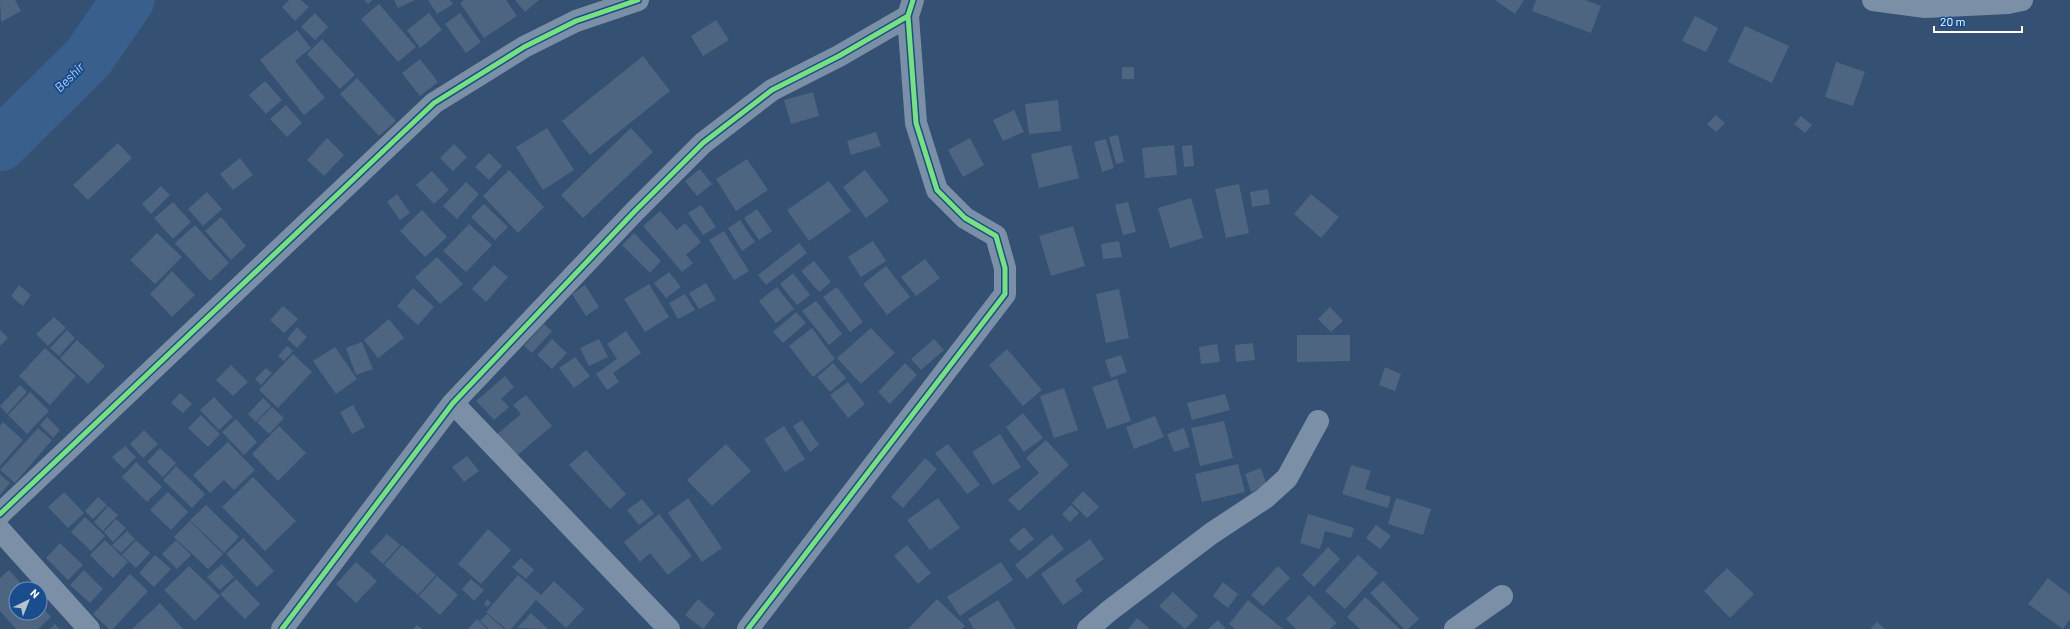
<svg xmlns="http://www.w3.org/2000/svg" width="2070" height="629" viewBox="0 0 2070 629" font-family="Barlow,sans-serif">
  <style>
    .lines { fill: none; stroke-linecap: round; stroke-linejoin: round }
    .river { stroke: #395f8c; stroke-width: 53 }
    .building { fill: #4e6581 }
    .street { stroke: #7b90a6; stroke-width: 22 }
    .cycleway-casing { stroke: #194d8d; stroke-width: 8 }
    .cycleway { stroke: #77e17e; stroke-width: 5 }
    .labels { text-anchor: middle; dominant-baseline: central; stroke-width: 4; stroke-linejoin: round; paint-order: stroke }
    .water-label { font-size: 13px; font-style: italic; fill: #b1d1f5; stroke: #194d8d }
  </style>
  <rect width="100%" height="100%" fill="#345072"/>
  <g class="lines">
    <path class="river" d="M 0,145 L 88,58 L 128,0"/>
  </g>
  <path class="building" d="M 0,0 L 15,0 L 21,11 L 1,22 Z
    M 289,0 L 301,0 L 309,7 L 295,21 L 282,7 Z
    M 364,0 L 372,0 L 368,4 Z
    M 394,0 L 415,0 L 398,8 Z
    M 428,0 L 450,0 L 453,4 L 437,14 Z
    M 464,0 L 506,0 L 517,16 L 484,38 L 460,3 Z
    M 515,0 L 539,0 L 525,12 Z
    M 1495,0 L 1524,0 L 1515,14 Z
    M 1536,0 L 1585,0 L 1601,6 L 1591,33 L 1532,11 Z
    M 379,4 L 416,47 L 398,62 L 361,19 Z
    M 315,13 L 328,27 L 315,40 L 301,27 Z
    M 429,13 L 442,30 L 420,48 L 407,30 Z
    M 460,13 L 481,42 L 466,53 L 445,24 Z
    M 1695,16 L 1718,28 L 1706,52 L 1682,41 Z
    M 716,20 L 729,40 L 703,56 L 691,36 Z
    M 1745,26 L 1789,46 L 1772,83 L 1728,62 Z
    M 297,30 L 311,48 L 295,61 L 325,98 L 304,115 L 260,60 Z
    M 322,39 L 355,75 L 340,89 L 307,54 Z
    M 643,56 L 670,91 L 590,155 L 562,121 Z
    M 420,59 L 438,82 L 420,96 L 402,73 Z
    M 1836,62 L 1865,72 L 1853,106 L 1825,97 Z
    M 1122,67 L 1134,67 L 1134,79 L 1122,79 Z
    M 357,78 L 396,121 L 379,136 L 340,94 Z
    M 265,81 L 282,100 L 266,114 L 249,95 Z
    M 813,92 L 819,116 L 791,124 L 784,100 Z
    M 1058,100 L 1061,131 L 1029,134 L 1025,104 Z
    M 286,105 L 302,123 L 287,137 L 270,119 Z
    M 1014,110 L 1024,132 L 1003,141 L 993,120 Z
    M 1716,115 L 1725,123 L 1716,132 L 1707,124 Z
    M 1801,116 L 1812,125 L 1805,133 L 1794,124 Z
    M 547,128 L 574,170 L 543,190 L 516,147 Z
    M 631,128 L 653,152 L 583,218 L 561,195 Z
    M 876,132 L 881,146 L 851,155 L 847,141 Z
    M 1118,135 L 1124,162 L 1116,164 L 1109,137 Z
    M 327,138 L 344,155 L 324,176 L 307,160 Z
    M 970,138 L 984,165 L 963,177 L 948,150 Z
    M 1106,139 L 1114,168 L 1102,172 L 1094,142 Z
    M 118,143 L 132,158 L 88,200 L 73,185 Z
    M 454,144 L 467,157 L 453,171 L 440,158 Z
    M 1071,145 L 1079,178 L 1039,188 L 1031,154 Z
    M 1174,145 L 1177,175 L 1145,178 L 1142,148 Z
    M 1192,145 L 1194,166 L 1184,167 L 1182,146 Z
    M 489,153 L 502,166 L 489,180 L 475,167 Z
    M 240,158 L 253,175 L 233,190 L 220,174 Z
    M 747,159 L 768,190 L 736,211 L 716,179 Z
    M 700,169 L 712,184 L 697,196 L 685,181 Z
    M 509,170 L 544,207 L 518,233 L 483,196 Z
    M 865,170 L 889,201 L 866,218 L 843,187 Z
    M 432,171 L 449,190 L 434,204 L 416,185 Z
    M 829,181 L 851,211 L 809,241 L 787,210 Z
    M 466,182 L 479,194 L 457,219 L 443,206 Z
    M 1239,184 L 1249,233 L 1226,238 L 1215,189 Z
    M 161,186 L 170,195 L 151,214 L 142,204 Z
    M 1268,189 L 1270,204 L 1252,207 L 1250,192 Z
    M 207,192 L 222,209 L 203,226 L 188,209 Z
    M 397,194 L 410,213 L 400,220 L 387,202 Z
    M 1311,194 L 1339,217 L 1321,238 L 1294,214 Z
    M 1191,198 L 1203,238 L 1170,248 L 1158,208 Z
    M 173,202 L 191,222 L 173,239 L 154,218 Z
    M 1128,202 L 1136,232 L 1123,235 L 1115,205 Z
    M 484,204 L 508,227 L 495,240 L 471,217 Z
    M 701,205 L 716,227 L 703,235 L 688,213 Z
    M 757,209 L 772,231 L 759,240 L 744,218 Z
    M 422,210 L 447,237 L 425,257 L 400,231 Z
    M 660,211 L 677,230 L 685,223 L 701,242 L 686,255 L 693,263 L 682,272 L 643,226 Z
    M 221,217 L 246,246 L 231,260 L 205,231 Z
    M 740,220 L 755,242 L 742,251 L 728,228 Z
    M 469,224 L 492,245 L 466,272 L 443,251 Z
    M 195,225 L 229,263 L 210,281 L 175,243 Z
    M 1073,226 L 1085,266 L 1051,276 L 1039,236 Z
    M 724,231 L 749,271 L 734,280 L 709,240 Z
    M 157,233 L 182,257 L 155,284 L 130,260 Z
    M 634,233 L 661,261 L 650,273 L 622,245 Z
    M 873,241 L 886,261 L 861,277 L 848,257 Z
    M 1119,241 L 1122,257 L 1103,259 L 1101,244 Z
    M 799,243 L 807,253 L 766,285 L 758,275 Z
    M 437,257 L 463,284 L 440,304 L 415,277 Z
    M 925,259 L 940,278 L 916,296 L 901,277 Z
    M 814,261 L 831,282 L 819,292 L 801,271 Z
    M 494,265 L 508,277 L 486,302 L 472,289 Z
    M 886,266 L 910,297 L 887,315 L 863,284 Z
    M 172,271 L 195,295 L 172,317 L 150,294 Z
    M 669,272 L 681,287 L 666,298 L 654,283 Z
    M 793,273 L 810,295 L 797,305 L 780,284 Z
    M 706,283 L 716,300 L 699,309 L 689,293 Z
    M 649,284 L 669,317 L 645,332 L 624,299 Z
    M 19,285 L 31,295 L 23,306 L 11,296 Z
    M 585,285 L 599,307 L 586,316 L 572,294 Z
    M 777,287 L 794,309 L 776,323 L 759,301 Z
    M 837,287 L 863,322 L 850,332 L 823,297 Z
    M 413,288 L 434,307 L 418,325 L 397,306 Z
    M 1119,289 L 1129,338 L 1106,343 L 1096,294 Z
    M 685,294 L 695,310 L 678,319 L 669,303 Z
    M 816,301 L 842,334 L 829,345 L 802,311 Z
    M 283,306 L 298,319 L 284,333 L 270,320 Z
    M 1330,307 L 1343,321 L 1331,332 L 1318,319 Z
    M 796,312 L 806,323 L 783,343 L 773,332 Z
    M 54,317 L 66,328 L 48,346 L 36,334 Z
    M 389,319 L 404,338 L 378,358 L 364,340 Z
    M 544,324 L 552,331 L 532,353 L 524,346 Z
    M 297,327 L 307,337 L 297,348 L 287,339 Z
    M 812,328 L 835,359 L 813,377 L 789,346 Z
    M 871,328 L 895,353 L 861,384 L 837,358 Z
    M 0,330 L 8,338 L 0,346 Z
    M 67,330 L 75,338 L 59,356 L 50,348 Z
    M 626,331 L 641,353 L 613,373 L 619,382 L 607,390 L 596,374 L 617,359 L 607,344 Z
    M 1297,335 L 1350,335 L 1350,361 L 1297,362 Z
    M 552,339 L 567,353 L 552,369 L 537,355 Z
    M 599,339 L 608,357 L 589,366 L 580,348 Z
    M 934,339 L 944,350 L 921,370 L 911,359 Z
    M 77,340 L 105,366 L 88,384 L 60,358 Z
    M 362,342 L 373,369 L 356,375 L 346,348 Z
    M 1253,343 L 1255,360 L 1236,362 L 1235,345 Z
    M 1217,344 L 1220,362 L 1201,364 L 1199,347 Z
    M 287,346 L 293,351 L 284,361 L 278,356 Z
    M 335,347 L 357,379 L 336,394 L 313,361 Z
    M 45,348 L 76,376 L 50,405 L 19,376 Z
    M 1007,349 L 1042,390 L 1023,406 L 989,365 Z
    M 293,354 L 312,372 L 278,408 L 259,390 Z
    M 1121,355 L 1127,372 L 1111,378 L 1105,360 Z
    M 575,357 L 590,376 L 574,388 L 559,368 Z
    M 833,363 L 846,378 L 830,392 L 817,377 Z
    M 905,363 L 917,375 L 890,404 L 878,392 Z
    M 231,365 L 248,382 L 233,396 L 216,380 Z
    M 1385,367 L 1401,374 L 1395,391 L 1379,385 Z
    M 266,368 L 272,373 L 261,385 L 255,379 Z
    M 505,376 L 514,387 L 501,399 L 509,407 L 494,420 L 476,401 Z
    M 1117,379 L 1131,421 L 1107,429 L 1092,387 Z
    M 848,382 L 865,404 L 848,418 L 830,395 Z
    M 20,385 L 27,392 L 7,414 L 0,406 Z
    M 1064,388 L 1078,430 L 1054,438 L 1040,396 Z
    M 30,392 L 49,411 L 27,434 L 8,415 Z
    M 180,393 L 192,404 L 183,413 L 171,403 Z
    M 1225,394 L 1230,410 L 1192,420 L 1187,403 Z
    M 526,395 L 552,426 L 514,458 L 495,436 L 521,414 L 513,405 Z
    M 214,397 L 233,417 L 219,430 L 200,410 Z
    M 263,398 L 271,406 L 256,422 L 248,414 Z
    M 353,405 L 365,427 L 352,434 L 340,412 Z
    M 272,407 L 284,418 L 269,434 L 257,422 Z
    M 1023,413 L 1043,438 L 1024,452 L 1006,427 Z
    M 201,415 L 220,434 L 208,447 L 188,428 Z
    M 1155,416 L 1164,437 L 1134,449 L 1126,427 Z
    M 47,417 L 60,430 L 53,438 L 40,425 Z
    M 236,419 L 257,442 L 244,455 L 222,432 Z
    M 802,420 L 819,445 L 810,452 L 793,426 Z
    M 1224,421 L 1233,458 L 1200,466 L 1191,428 Z
    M 3,422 L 23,440 L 0,466 L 0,426 Z
    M 279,426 L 306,453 L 278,481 L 252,454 Z
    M 784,426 L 805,459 L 785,472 L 764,439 Z
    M 38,428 L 52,440 L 15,483 L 0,470 Z
    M 1184,428 L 1190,447 L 1174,452 L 1167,434 Z
    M 144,430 L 158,444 L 143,458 L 130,444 Z
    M 1000,434 L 1021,467 L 993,485 L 972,452 Z
    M 1046,440 L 1069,465 L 1019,511 L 1008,500 L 1039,473 L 1026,458 Z
    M 228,442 L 255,470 L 234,490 L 224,480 L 210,493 L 193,475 Z
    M 726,444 L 751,471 L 712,506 L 687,480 Z
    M 948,444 L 980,485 L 967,494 L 935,453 Z
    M 125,446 L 136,457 L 124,469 L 112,457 Z
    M 160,448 L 176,463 L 163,477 L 147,462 Z
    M 586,450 L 626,494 L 610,509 L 569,465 Z
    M 467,456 L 479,471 L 464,482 L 452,467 Z
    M 925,458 L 937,469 L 903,508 L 891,497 Z
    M 136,462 L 162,487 L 147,502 L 122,477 Z
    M 1238,464 L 1245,492 L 1202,502 L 1195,474 Z
    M 1351,465 L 1371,471 L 1365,489 L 1391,497 L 1388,508 L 1342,494 Z
    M 176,466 L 205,494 L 192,508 L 163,480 Z
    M 1261,468 L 1267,486 L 1251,492 L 1245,474 Z
    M 0,474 L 10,483 L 0,495 Z
    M 253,477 L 296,521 L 265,551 L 222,507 Z
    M 1083,491 L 1099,507 L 1087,518 L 1072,503 Z
    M 64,492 L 84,513 L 68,528 L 48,507 Z
    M 168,492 L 188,512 L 171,530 L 150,510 Z
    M 98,497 L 107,505 L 93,519 L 85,511 Z
    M 688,498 L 722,548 L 702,562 L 668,513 Z
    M 938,498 L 960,528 L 930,550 L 907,520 Z
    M 1396,498 L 1431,509 L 1423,535 L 1388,524 Z
    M 642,499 L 654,514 L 639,525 L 627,510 Z
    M 206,505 L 239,537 L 224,553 L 190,520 Z
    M 1071,505 L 1079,513 L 1070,522 L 1062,514 Z
    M 108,506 L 118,515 L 103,531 L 94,522 Z
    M 659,514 L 692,556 L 668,575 L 650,553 L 640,562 L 624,542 Z
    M 1308,514 L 1354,528 L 1351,538 L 1325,531 L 1320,549 L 1300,543 Z
    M 85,517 L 105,536 L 91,551 L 71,532 Z
    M 116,519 L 126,528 L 113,542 L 104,532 Z
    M 190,521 L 223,554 L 208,569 L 174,537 Z
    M 1376,525 L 1391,536 L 1380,549 L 1366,538 Z
    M 1024,527 L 1034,539 L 1019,551 L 1009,540 Z
    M 488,529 L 511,550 L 481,584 L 458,564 Z
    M 127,531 L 135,539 L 121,553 L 112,545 Z
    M 387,534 L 400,545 L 383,564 L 370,552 Z
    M 1052,534 L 1064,549 L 1027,579 L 1015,565 Z
    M 243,538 L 274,571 L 257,587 L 226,554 Z
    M 1090,539 L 1104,559 L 1075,580 L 1083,591 L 1063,605 L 1041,574 Z
    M 105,540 L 128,562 L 113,578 L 90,555 Z
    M 136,540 L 150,553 L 136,568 L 122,555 Z
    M 176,540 L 191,555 L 177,569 L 162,554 Z
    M 60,543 L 83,565 L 68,580 L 46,558 Z
    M 402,545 L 436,575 L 418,595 L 384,565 Z
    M 907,545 L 931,573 L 918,584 L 894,556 Z
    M 1328,547 L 1340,559 L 1314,587 L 1302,575 Z
    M 155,555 L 171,569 L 154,587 L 139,573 Z
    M 1358,555 L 1378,573 L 1345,609 L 1325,591 Z
    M 521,558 L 534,570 L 526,579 L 512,567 Z
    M 356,562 L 377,581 L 356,603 L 336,584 Z
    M 1001,562 L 1013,580 L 960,616 L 947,597 Z
    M 222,564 L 234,577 L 220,590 L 207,577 Z
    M 189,566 L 220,596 L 195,621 L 164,590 Z
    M 1278,566 L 1290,578 L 1263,606 L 1251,595 Z
    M 1727,568 L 1754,594 L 1730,618 L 1704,591 Z
    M 9,570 L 26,589 L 16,589 L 16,613 L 40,613 L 40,605 L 51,617 L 38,629 L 16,629 L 0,611 L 0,578 Z
    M 84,570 L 103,589 L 90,603 L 70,585 Z
    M 130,574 L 148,591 L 113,629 L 109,629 L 93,614 Z
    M 518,575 L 541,595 L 554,581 L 584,609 L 566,628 L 536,600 L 511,629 L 506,629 L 486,612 Z
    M 437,576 L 458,595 L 440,615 L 419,596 Z
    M 2048,578 L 2070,595 L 2070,619 L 2063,629 L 2028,604 Z
    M 236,579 L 260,604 L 245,619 L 220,594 Z
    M 471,579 L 484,590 L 474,601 L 462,589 Z
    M 1383,581 L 1419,619 L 1408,629 L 1404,629 L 1370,593 Z
    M 1223,582 L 1238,594 L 1228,608 L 1213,596 Z
    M 1173,592 L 1198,616 L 1185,629 L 1159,606 Z
    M 1309,595 L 1337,623 L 1330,629 L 1296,629 L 1286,619 Z
    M 1365,597 L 1400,629 L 1360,629 L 1347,617 Z
    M 487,599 L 491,603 L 487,607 L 484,604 Z
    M 698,599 L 715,614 L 703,629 L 685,615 Z
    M 937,599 L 965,626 L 962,629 L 908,629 Z
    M 998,600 L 1016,629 L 974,629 L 968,619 Z
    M 1248,600 L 1283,629 L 1235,629 L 1229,624 Z
    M 160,603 L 183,629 L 132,629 Z
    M 531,613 L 548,629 L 517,628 Z
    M 487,614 L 504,629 L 489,629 L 480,621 Z
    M 1137,618 L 1150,629 L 1128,629 Z
    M 477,619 L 487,629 L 468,629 Z
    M 1218,620 L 1226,629 L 1208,629 Z
    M 1877,622 L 1885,629 L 1870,629 Z
    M 55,624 L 59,629 L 50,629 Z
    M 417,625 L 422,629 L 413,629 Z"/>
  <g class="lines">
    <path class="street" d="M 1873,0 L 1925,7 L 2008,3 L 2022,0
      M 453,403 L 669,629
      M 0,514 L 434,103 L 524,47 L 576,21 L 638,0
      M 0,530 L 89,629
      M 282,629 L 453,403 L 635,211 L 703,143 L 772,90 L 839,56 L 908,16
      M 748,629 L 1005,294 L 1005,268 L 996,236 L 965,218 L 937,190 L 916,123 L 908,16 L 913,0
      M 1088,629 L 1109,611 L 1212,533 L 1265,498 L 1287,478 L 1318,421
      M 1455,629 L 1502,596"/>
    <defs>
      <path id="cycleway" d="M 0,514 L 434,103 L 524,47 L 576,21 L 638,0
        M 282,629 L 453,403 L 635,211 L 703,143 L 772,90 L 839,56 L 908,16
        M 748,629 L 1005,294 L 1005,268 L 996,236 L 965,218 L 937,190 L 916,123 L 908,16 L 913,0"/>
    </defs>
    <use href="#cycleway" class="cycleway-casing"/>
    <use href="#cycleway" class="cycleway"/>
  </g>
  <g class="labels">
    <g class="water-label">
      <text transform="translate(69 77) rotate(-45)">Beshir</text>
    </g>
  </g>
  <g transform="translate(28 601) rotate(43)"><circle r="19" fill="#194d8d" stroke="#7594bb"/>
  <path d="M0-3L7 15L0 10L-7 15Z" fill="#b8c2ce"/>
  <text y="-6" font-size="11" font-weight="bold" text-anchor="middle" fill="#ffffff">N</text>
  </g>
  <path d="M1934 26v6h88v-6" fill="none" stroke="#ffffff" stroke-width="2"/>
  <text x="1940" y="26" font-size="12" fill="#ffffff" stroke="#194d8d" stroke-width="3" paint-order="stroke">20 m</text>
</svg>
